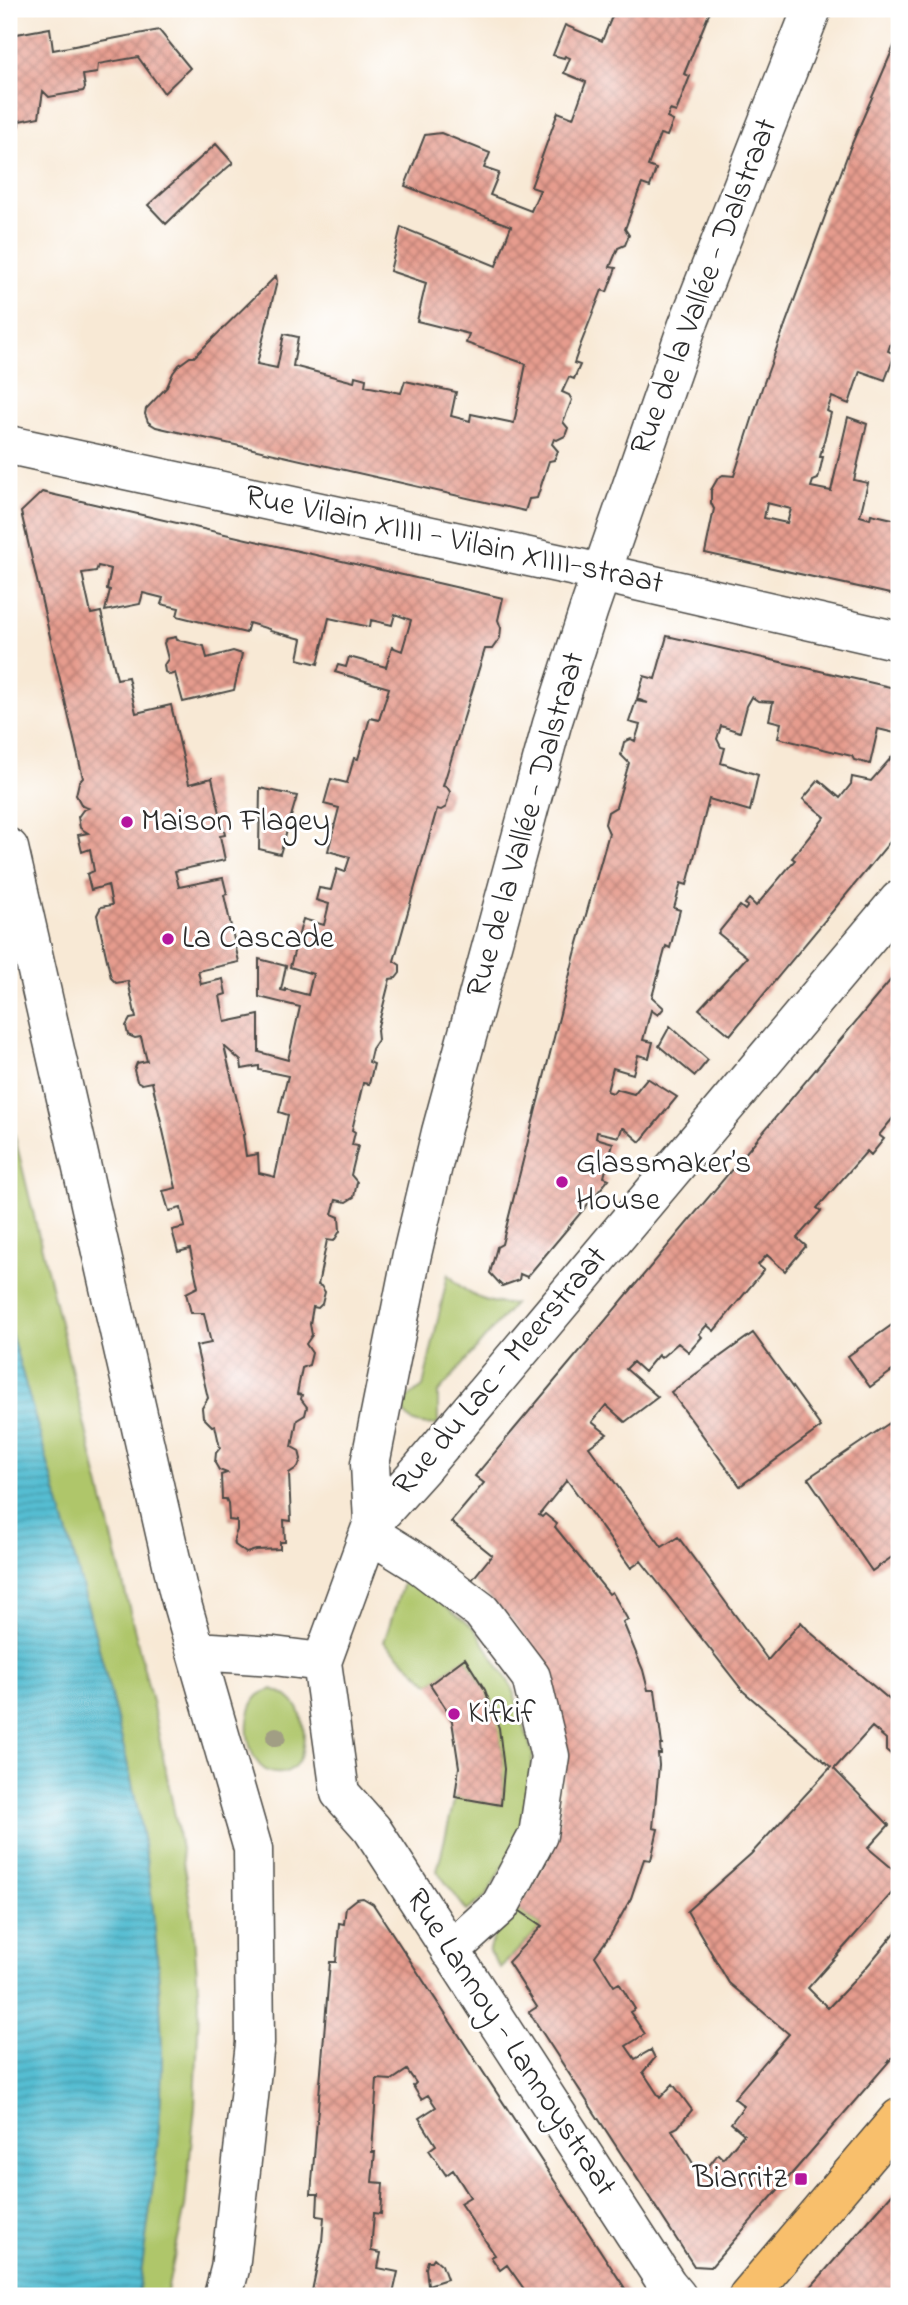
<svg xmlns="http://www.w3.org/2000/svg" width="908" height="2305" viewBox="0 0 908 2305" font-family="'Indie Flower',sans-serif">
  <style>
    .green { fill: #afc66b; stroke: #6d784b; stroke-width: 2 }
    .water { fill: url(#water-rules); stroke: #40747e; stroke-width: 2 }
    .building { fill: url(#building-cross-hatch); fill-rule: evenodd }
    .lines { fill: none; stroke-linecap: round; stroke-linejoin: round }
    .minor-casing { stroke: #4a4844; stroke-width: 41 }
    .major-casing { stroke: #4a4844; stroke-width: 41 }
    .minor { stroke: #fff; stroke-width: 38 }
    .major { stroke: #f8bf6c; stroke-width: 38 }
    .tree { fill: #a19e84 }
    .poi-dot { fill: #b5179e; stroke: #fff; stroke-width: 2.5 }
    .labels { text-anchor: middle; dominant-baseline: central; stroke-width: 6; stroke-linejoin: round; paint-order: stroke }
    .street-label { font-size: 32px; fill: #2b2b2b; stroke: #fff }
    .poi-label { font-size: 32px; fill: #2b2b2b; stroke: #fff; text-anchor: start }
  </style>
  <defs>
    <pattern id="water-rules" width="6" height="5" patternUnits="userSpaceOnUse" patternTransform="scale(1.75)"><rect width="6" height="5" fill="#55bdd2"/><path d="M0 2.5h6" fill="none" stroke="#479aab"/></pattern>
    <pattern id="building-cross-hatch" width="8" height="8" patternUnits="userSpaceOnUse" patternTransform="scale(1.75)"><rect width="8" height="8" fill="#e69c8e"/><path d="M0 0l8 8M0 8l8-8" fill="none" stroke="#bb7f74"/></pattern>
  </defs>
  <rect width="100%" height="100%" fill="#fff"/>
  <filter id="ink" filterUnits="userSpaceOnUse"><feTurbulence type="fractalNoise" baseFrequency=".0143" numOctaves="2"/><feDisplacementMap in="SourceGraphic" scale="14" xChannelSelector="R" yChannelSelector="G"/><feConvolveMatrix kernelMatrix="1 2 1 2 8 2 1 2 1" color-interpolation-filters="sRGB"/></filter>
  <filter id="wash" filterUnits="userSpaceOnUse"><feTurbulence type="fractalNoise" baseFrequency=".00686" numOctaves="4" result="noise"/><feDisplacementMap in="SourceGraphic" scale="28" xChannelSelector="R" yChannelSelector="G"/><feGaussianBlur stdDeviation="1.57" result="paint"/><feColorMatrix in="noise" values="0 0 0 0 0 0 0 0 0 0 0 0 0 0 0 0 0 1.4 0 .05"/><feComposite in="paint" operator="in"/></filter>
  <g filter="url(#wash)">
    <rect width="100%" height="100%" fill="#f8e9d5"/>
    <path class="green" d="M 9,1113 L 152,1702 L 177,1826 L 193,1920 L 199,2004 L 195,2107 L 185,2207 L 166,2296 L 9,2296 Z
      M 448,1274 C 466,1295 486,1305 514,1304 L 438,1393 L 438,1424 C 419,1426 405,1423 400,1403 L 423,1387 Z
      M 404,1580 L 415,1583 L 474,1628 L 512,1687 L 533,1755 L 524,1831 L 486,1896 L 467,1911 L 437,1871 L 455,1797 L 501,1805 C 509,1752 496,1701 465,1658 L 430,1684 L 384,1642 Z
      M 273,1689 C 284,1693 292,1698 298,1708 C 308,1727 307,1770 281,1773 C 246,1777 239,1715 258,1696 C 262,1692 268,1691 273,1689 Z
      M 517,1909 L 542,1926 L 500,1968 L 489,1952 L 494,1936 Z"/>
    <path class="water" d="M 9,1326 C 40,1434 71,1543 100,1652 C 115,1710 130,1768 141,1827 C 154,1897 160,1978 162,2049 C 163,2131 149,2215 138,2296 L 9,2296 Z"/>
    <g id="blocks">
      <path class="building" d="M 615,9 L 711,9 L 684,74 L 690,76 L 676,112 L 670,110 L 667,118 L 673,121 L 667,136 L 660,134 L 648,166 L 656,169 L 650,187 L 642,184 L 640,188 L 625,229 L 629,235 L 625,245 L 618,248 L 610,267 L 616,268 L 607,292 L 602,290 L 580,346 L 574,363 L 580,365 L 574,379 L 569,377 L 562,392 L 569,395 L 572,400 L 563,422 L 568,428 L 565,436 L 557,440 L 554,439 L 552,444 L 558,451 L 554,460 L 549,461 L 537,498 L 529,499 L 525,511 L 156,427 L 148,422 L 145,414 L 146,409 L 167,387 L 173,373 L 179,365 L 190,357 L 194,357 L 276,276 L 277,281 L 257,364 L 277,368 L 284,334 L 298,337 L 293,366 L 354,382 L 355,376 L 366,379 L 365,386 L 401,393 L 405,381 L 456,392 L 451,416 L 470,421 L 471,414 L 514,423 L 526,364 L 466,343 L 469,334 L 417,321 L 426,283 L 390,271 L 401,227 L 496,266 L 511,226 L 405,186 L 425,135 L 441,133 L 490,153 L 484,168 L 499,173 L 490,195 L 531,211 L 540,190 L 531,187 L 558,112 L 573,118 L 586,82 L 564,73 L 570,58 L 565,56 L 564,58 L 553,55 L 565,25 L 602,41 Z
        M 50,28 L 53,50 L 159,30 L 190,68 L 164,93 L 138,57 L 98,64 L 97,73 L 83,75 L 85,88 L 83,91 L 49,97 L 43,91 L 39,117 L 19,121 L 19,125 L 11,137 L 9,137 L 9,29 L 11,35 Z
        M 899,35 L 899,321 L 888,351 L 895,354 L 885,380 L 860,371 L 849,404 L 832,397 L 827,411 L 831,413 L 820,457 L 823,457 L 818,479 L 813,481 L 811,487 L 831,491 L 848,417 L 867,424 L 854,480 L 868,483 L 860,516 L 870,519 L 871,514 L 897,520 L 899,513 L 899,596 L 705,553 L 714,509 L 711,503 L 711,490 L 718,478 L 723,475 L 734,476 L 762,388 L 850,148 ZM 767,503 L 791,509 L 787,523 L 764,518 Z
        M 216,144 L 233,163 L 201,190 L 166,224 L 148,205 Z
        M 42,492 L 503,598 L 498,620 L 501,628 L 500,638 L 492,649 L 485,649 L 443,786 L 447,787 L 450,792 L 446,807 L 441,810 L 437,809 L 394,961 L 400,965 L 400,973 L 396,978 L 390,979 L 377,1030 L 378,1040 L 372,1049 L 369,1062 L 374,1064 L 369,1084 L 363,1083 L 352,1130 L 355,1132 L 352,1145 L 358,1146 L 351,1175 L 357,1182 L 354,1197 L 346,1202 L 336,1200 L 332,1214 L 339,1217 L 340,1231 L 334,1241 L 327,1240 L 318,1285 L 321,1286 L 325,1292 L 322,1304 L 318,1308 L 313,1307 L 310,1324 L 312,1335 L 306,1344 L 312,1353 L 309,1365 L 302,1368 L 297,1394 L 302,1395 L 301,1399 L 307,1407 L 305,1415 L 297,1420 L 292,1447 L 299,1451 L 301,1459 L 298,1467 L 289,1473 L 291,1521 L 284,1520 L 285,1542 L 280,1542 L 280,1549 L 256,1550 L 246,1553 L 235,1545 L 234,1538 L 237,1530 L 237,1521 L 229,1520 L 228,1503 L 226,1499 L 222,1499 L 221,1475 L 227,1473 L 219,1470 L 215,1463 L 216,1453 L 220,1448 L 215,1425 L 212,1426 L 203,1417 L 202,1408 L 208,1398 L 196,1346 L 211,1343 L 204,1313 L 191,1313 L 186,1293 L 198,1287 L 190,1249 L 178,1252 L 172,1230 L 185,1227 L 181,1208 L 169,1211 L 163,1191 L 176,1188 L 152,1082 L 142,1084 L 137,1081 L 134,1070 L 137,1063 L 147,1061 L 141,1037 L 135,1038 L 128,1035 L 126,1026 L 130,1019 L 136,1018 L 128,981 L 116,983 L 111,978 L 97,915 L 101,907 L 112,905 L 108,885 L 91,890 L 87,874 L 94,871 L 90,849 L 82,852 L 78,835 L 88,833 L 80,828 L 78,817 L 83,810 L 88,808 L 82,806 L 76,795 L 79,782 L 83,778 L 21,512 ZM 98,566 L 111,569 L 107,589 L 110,590 L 105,611 L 140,604 L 143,593 L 163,598 L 161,604 L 179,608 L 177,616 L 246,633 L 249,623 L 269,629 L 270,631 L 302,639 L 298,659 L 318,664 L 329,618 L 370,627 L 371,620 L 392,625 L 395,614 L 411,620 L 402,651 L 392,647 L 386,667 L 349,657 L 346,667 L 338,665 L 335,672 L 389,688 L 379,720 L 370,718 L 358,759 L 354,758 L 347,783 L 331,779 L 324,804 L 339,808 L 328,851 L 350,857 L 345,872 L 337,869 L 331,890 L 319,888 L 316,900 L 329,904 L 324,925 L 303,919 L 290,967 L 313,974 L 308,995 L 285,989 L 285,991 L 281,990 L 286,966 L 259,959 L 259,997 L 300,1007 L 288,1060 L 259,1052 L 259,1015 L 225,1022 L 220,996 L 226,994 L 223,979 L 201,984 L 198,971 L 239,962 L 224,895 L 227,894 L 223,878 L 179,887 L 175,871 L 225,860 L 220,836 L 225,835 L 212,778 L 189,784 L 171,705 L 136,713 L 128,677 L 117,679 L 101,612 L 91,614 L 82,573 L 96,571 ZM 224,1046 L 241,1061 L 242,1069 L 259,1066 L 259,1070 L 288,1076 L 279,1112 L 288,1115 L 275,1177 L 259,1173 L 258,1154 L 246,1156 L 243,1135 L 245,1134 Z
        M 667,636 L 899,689 L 899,734 L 878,729 L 870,764 L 854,760 L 852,756 L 778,738 L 781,723 L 769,720 L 773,702 L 758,701 L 752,697 L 747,706 L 740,732 L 721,726 L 717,739 L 721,747 L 725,748 L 721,763 L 758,775 L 750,811 L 709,799 L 687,885 L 681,883 L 674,908 L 680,910 L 670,948 L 666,946 L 652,997 L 664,1008 L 658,1015 L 651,1010 L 643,1040 L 653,1042 L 649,1058 L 638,1055 L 633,1074 L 613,1068 L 607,1091 L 613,1093 L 616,1089 L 634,1094 L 647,1078 L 677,1097 L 640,1142 L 624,1128 L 622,1128 L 619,1137 L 597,1132 L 596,1138 L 613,1143 L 604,1177 L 609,1179 L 527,1277 L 520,1274 L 519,1280 L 502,1286 L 490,1273 L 497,1247 L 502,1244 L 575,954 L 609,833 L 605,824 L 608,812 L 616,807 L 629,763 L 621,755 L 624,742 L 631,739 L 635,741 L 640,725 L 629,722 L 636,701 L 648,703 L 637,699 L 644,676 L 655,679 Z
        M 176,637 L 177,640 L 204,646 L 207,658 L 233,651 L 242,654 L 234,690 L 183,702 L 175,673 L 170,675 L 165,672 L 164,665 L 168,659 L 164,643 L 166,639 Z
        M 897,751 L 899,753 L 899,831 L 730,1035 L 699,1009 L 747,957 L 718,933 L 740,906 L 745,910 L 748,906 L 745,904 L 749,899 L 756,906 L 795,860 L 792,858 L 825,817 L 803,799 L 819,780 L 840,798 L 851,784 L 852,777 L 871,781 Z
        M 260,788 L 297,796 L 280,854 L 259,849 Z
        M 899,970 L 899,1123 L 893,1118 L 879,1135 L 884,1139 L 871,1155 L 867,1151 L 817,1208 L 821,1211 L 797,1238 L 806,1246 L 785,1271 L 767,1255 L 758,1265 L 764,1270 L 714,1331 L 707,1325 L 699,1334 L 702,1337 L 689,1352 L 678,1343 L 661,1358 L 658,1355 L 644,1372 L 633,1362 L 626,1369 L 658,1397 L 625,1422 L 606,1405 L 592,1422 L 607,1434 L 589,1447 L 662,1547 L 678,1537 L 768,1660 L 801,1622 L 810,1632 L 890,1700 L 899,1689 L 899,1761 L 886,1750 L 886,1739 L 872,1727 L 834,1769 L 889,1825 L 868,1848 L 899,1874 L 899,1885 L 808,1988 L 828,2008 L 864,1970 L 899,1928 L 899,2050 L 711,2267 L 694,2266 L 529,2012 L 537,2007 L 508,1962 L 542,1926 L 517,1909 L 531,1889 L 550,1855 L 560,1818 L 566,1764 L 529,1644 L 512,1620 L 472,1580 L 492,1555 L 451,1522 L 484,1483 L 475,1476 ZM 567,1480 L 631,1568 L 641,1561 L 743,1691 L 831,1767 L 751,1854 L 687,1911 L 729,1983 L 789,2034 L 734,2098 L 744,2106 L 731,2123 L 744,2134 L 723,2159 L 718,2154 L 701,2176 L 672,2130 L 678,2127 L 692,2110 L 673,2084 L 660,2098 L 643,2072 L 655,2058 L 651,2050 L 635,2059 L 626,2046 L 645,2034 L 630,2012 L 635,2009 L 619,1983 L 614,1986 L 595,1956 L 611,1934 L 631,1898 L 644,1859 L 651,1860 L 658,1829 L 653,1828 L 659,1765 L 658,1754 L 661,1754 L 660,1745 L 662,1745 L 655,1690 L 648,1690 L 643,1670 L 623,1622 L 628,1620 L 612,1592 L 609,1594 L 555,1527 L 557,1524 L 545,1514 L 542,1517 L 539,1515 Z
        M 670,1026 L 708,1060 L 695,1076 L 659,1046 Z
        M 899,1320 L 899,1366 L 870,1387 L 848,1356 Z
        M 753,1333 L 821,1427 L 740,1486 L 671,1392 Z
        M 891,1422 L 899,1433 L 899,1552 L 872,1571 L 808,1478 Z
        M 465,1658 L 485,1690 L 499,1728 L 504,1769 L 501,1805 L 455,1797 L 459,1767 L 452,1721 L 447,1710 L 430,1684 Z
        M 363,1898 L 373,1904 L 630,2296 L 529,2296 L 507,2265 L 500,2270 L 491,2257 L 495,2255 L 460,2203 L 470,2197 L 453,2170 L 446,2175 L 429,2150 L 436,2145 L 419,2118 L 436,2107 L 428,2095 L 421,2099 L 413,2086 L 416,2083 L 407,2070 L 392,2080 L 377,2079 L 372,2152 L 375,2152 L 372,2182 L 383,2183 L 381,2214 L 374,2213 L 371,2251 L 381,2253 L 378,2268 L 398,2272 L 393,2294 L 375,2290 L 374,2296 L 311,2296 L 322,2242 L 324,2217 L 317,2216 L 318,2194 L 311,2194 L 330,1962 L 336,1962 L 339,1923 L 344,1924 L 346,1907 L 356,1899 Z
        M 899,2185 L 899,2296 L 803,2296 L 892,2194 Z
        M 434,2258 L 442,2265 L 447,2279 L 428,2285 L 426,2268 L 428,2261 L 432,2261 Z"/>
    </g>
  </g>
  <g filter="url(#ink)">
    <use href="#blocks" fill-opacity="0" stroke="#4a4844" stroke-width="2"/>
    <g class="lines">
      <defs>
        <path id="minor" d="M 9,445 L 566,565 L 899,641
          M 9,848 L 178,1590 L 253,1849 L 255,2043 L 230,2269 L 223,2296
          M 373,1522 L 421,1469 L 899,900
          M 369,1533 L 419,1564 L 481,1611 L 531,1677 L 550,1756 L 538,1835 L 500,1906 L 450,1951
          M 197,1651 L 274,1656 L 322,1662
          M 677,2296 L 667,2284 L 372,1829 L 340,1793 L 322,1662 L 373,1522 L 370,1464 L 412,1254 L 441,1132 L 552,724 L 589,609 L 687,327 L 812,9"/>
        <path id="major" d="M 748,2296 L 899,2118"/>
      </defs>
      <use href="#minor" class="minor-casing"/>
      <use href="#major" class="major-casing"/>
      <use href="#minor" class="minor"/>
      <use href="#major" class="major"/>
    </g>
    <circle class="tree" cx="276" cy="1737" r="10"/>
  </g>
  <g class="poi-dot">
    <circle cx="127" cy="822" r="7"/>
    <circle cx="168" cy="939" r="7"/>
    <circle cx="562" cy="1182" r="7"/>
    <circle cx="454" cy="1714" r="7"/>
    <rect x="794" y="2172" width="14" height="14" rx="3.5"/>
  </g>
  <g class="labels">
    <g class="street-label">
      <text transform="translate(705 287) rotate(-69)">Rue de la Vallée - Dalstraat</text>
      <text transform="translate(454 541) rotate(12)">Rue Vilain XIIII - Vilain XIIII-straat</text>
      <text transform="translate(527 825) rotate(-74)">Rue de la Vallée - Dalstraat</text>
      <text transform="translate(501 1372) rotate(-50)">Rue du Lac - Meerstraat</text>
      <text transform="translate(510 2043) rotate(57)">Rue Lannoy - Lannoystraat</text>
    </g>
    <g class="poi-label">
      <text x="141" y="822">Maison Flagey</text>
      <text x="182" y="939">La Cascade</text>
      <text x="576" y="1164">Glassmaker’s<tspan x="576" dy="37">House</tspan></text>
      <text x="468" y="1714">Kifkif</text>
      <text x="787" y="2179" text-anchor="end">Biarritz</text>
    </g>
  </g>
  <rect width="908" height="2305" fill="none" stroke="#fff" stroke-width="35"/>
</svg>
